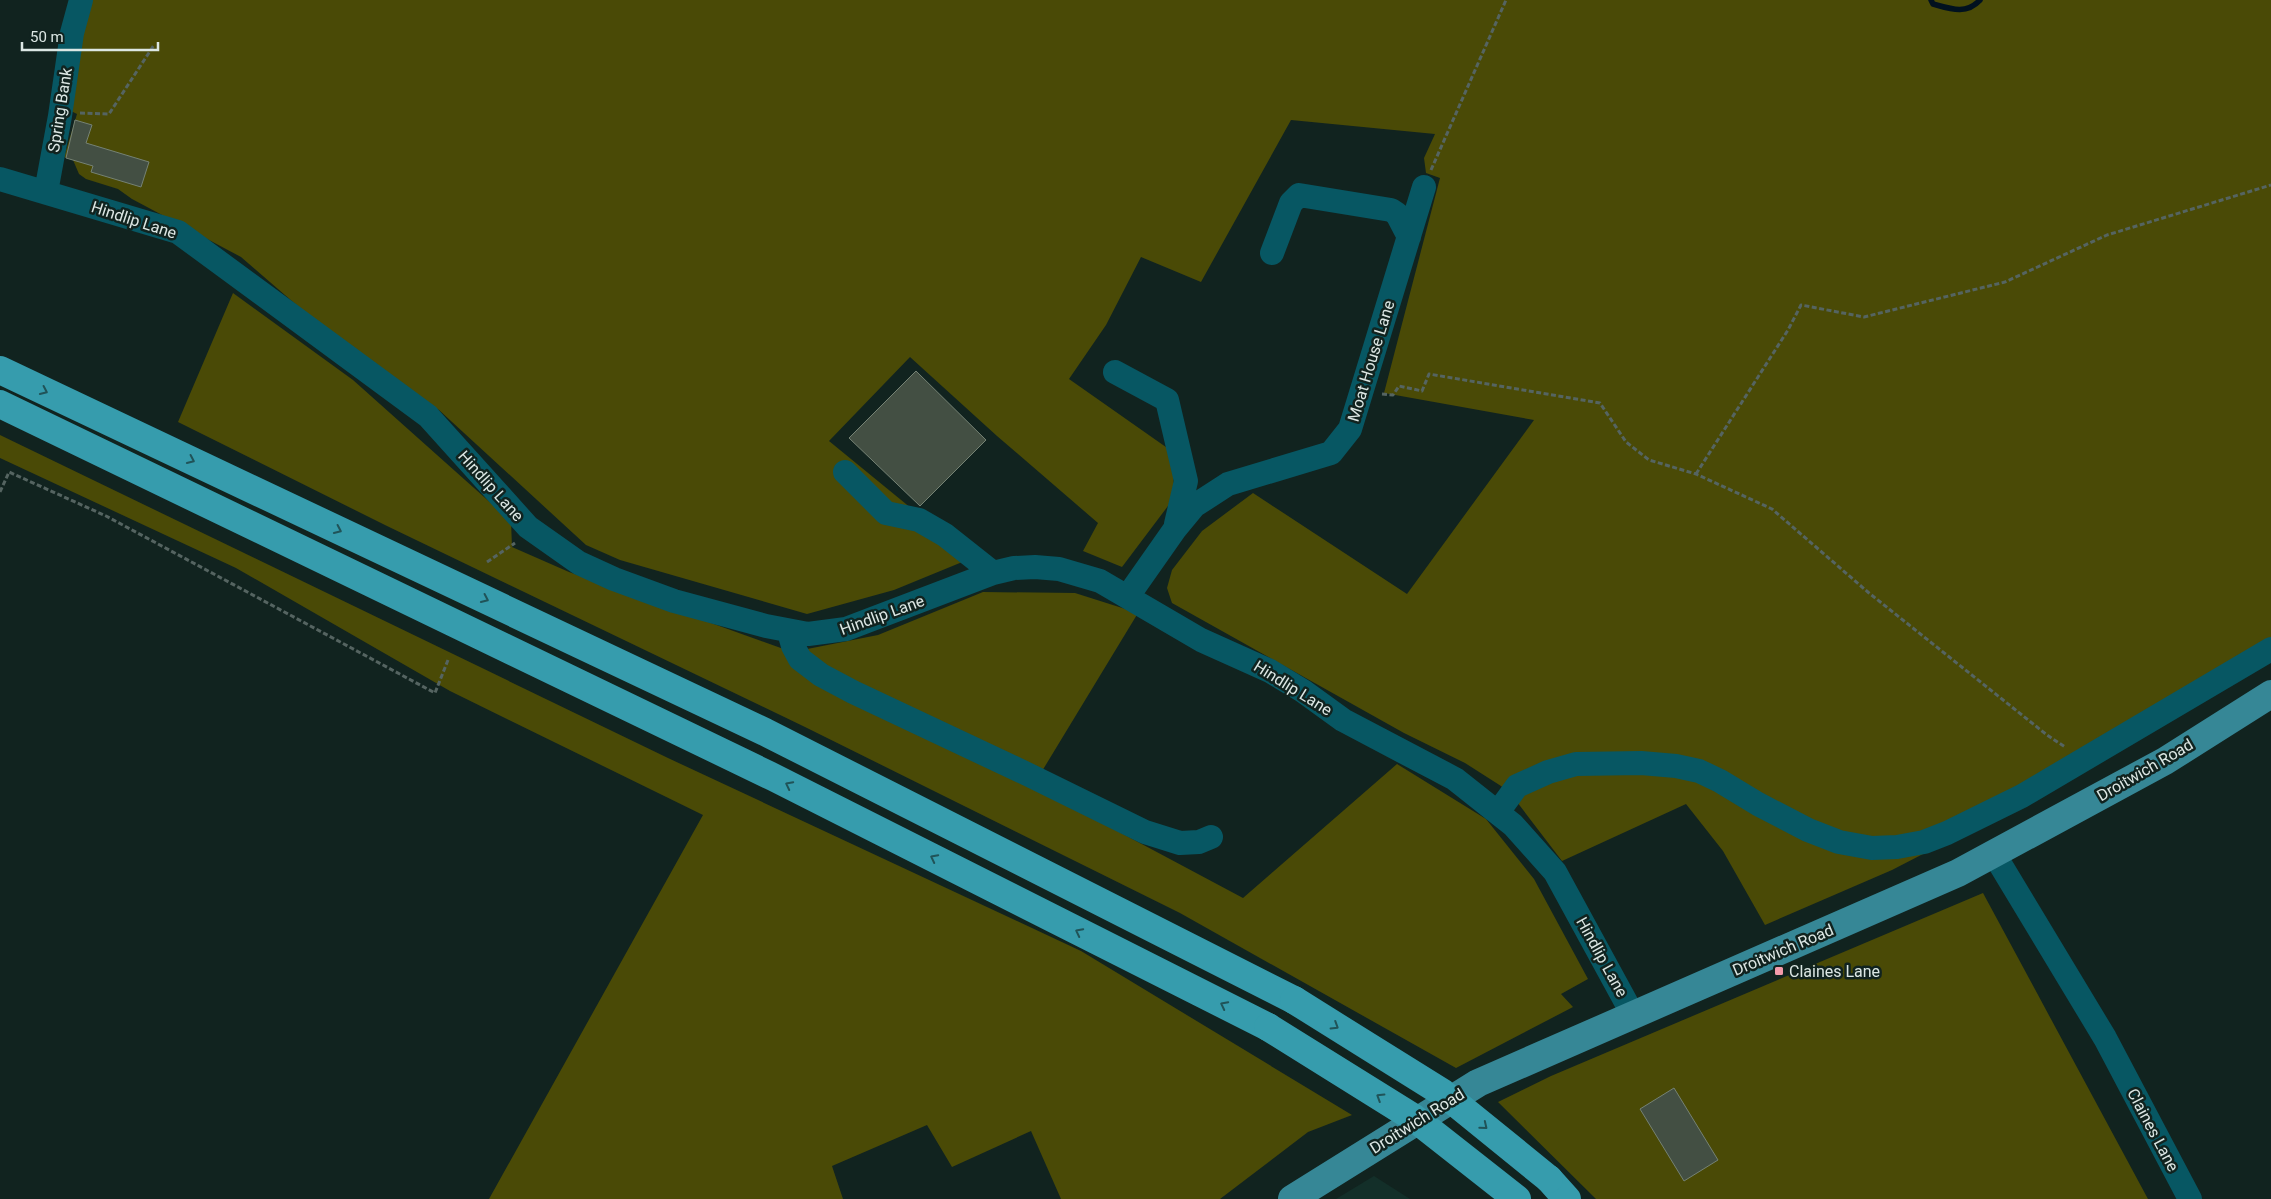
<svg xmlns="http://www.w3.org/2000/svg" width="2271" height="1199" viewBox="0 0 2271 1199" font-family="Roboto,sans-serif">
  <style>
    .built { fill: #132f29 }
    .green { fill: #4a4a06 }
    .lines { fill: none; stroke-linecap: round; stroke-linejoin: round }
    .stream { stroke: #01111f; stroke-width: 5.5 }
    .building { fill: #434f43; stroke: #758274 }
    .path { stroke: #556461; stroke-width: 3; stroke-dasharray: 5 2.5; stroke-linecap: butt }
    .minor { stroke: #075763; stroke-width: 24 }
    .major { stroke: #368796; stroke-width: 28 }
    .highway { stroke: #369cad; stroke-width: 28 }
    .highway-bridge { stroke: #369cad; stroke-width: 28 }
    .oneway { stroke: #205358 }
    .poi-dot { fill: #f39aaa; stroke: #11231f; stroke-width: 2 }
    .labels { text-anchor: middle; dominant-baseline: central; stroke-width: 5; stroke-linejoin: round; paint-order: stroke }
    .street-label { font-size: 16px; fill: #dce7e4; stroke: #11231f }
    .poi-label { font-size: 16px; fill: #dce7e4; stroke: #11231f; text-anchor: start }
  </style>
  <rect width="100%" height="100%" fill="#11231f"/>
  <path class="built" d="M 1374,1176 L 1410,1199 L 1336,1199 Z"/>
  <path class="green" d="M 90,0 L 2271,0 L 2271,661 L 2103,761 L 1892,870 L 1765,925 L 1723,851 L 1686,804 L 1562,861 L 1514,798 L 1501,786 L 1465,763 L 1404,733 L 1172,603 L 1167,588 L 1172,570 L 1202,531 L 1253,493 L 1407,594 L 1534,420 L 1384,393 L 1440,178 L 1426,173 L 1424,158 L 1435,134 L 1291,120 L 1201,282 L 1141,257 L 1106,325 L 1069,379 L 1173,452 L 1174,498 L 1122,567 L 1083,551 L 1098,523 L 997,436 L 910,357 L 829,441 L 972,558 L 894,590 L 807,614 L 620,560 L 586,545 L 439,410 L 382,375 L 352,353 L 241,257 L 132,199 L 118,189 L 86,179 L 79,174 L 73,160 L 64,157 L 77,114 L 71,111 L 79,38 Z
    M 233,293 L 353,380 L 511,521 L 512,547 L 569,572 L 792,652 L 878,635 L 983,592 L 1075,593 L 1138,613 L 1033,786 L 1243,898 L 1397,764 L 1486,819 L 1534,879 L 1588,979 L 1561,994 L 1573,1007 L 1456,1068 L 1180,913 L 805,727 L 387,526 L 178,422 Z
    M 0,435 L 668,758 L 1081,951 L 1352,1115 L 1308,1132 L 1220,1199 L 1061,1199 L 1031,1131 L 952,1167 L 927,1125 L 832,1166 L 843,1199 L 489,1199 L 703,815 L 450,691 L 236,568 L 0,458 Z
    M 1983,893 L 2148,1199 L 1596,1199 L 1498,1102 L 1551,1076 Z"/>
  <g class="lines">
    <path class="stream" d="M 1931,0 L 1933,4 C 1951,9 1966,15 1980,0"/>
  </g>
  <path class="building" d="M 75,120 L 92,125 L 86,143 L 149,162 L 141,187 L 91,172 L 93,166 L 66,158 Z
    M 916,371 L 986,440 L 920,506 L 849,438 Z
    M 1674,1088 L 1718,1160 L 1684,1181 L 1640,1109 Z"/>
  <g class="lines">
    <path class="path" d="M 80,113 L 109,114 L 154,45
      M 1431,170 L 1506,0
      M 1382,394 L 1393,395 L 1399,386 L 1422,391 L 1429,374 L 1600,403 L 1626,442 L 1649,460 L 1696,474 L 1772,509 L 1869,593 L 2047,735 L 2065,747
      M 1696,474 L 1788,330 L 1801,305 L 1864,317 L 2005,282 L 2107,235 L 2271,185
      M 0,492 L 9,472 L 106,516 L 435,693 L 448,660
      M 487,562 L 515,543"/>
    <path class="minor" d="M 0,179 L 178,232 L 428,416 L 528,527 L 579,563 L 614,579 L 674,601 L 766,626 L 808,634 L 846,629 L 993,573 L 1014,568 L 1035,567 L 1059,569 L 1100,581 L 1201,640 L 1270,671 L 1303,691 L 1343,720 L 1455,779 L 1513,825 L 1555,872 L 1633,1015
      M 46,192 L 60,116 L 72,33 L 81,0
      M 1272,253 L 1291,203 L 1299,195 L 1391,210 L 1397,214 L 1409,237
      M 1115,372 L 1167,400 L 1186,481 L 1176,524
      M 845,472 L 886,513 L 919,520 L 945,535 L 993,573
      M 1128,596 L 1175,529 L 1194,506 L 1228,484 L 1331,453 L 1350,429 L 1424,187
      M 789,632 L 793,646 L 800,659 L 821,675 L 853,692 L 1027,774 L 1145,832 L 1180,843 L 1199,842 L 1211,837
      M 1498,812 L 1517,786 L 1548,772 L 1576,764 L 1641,763 L 1676,766 L 1699,771 L 1720,781 L 1758,804 L 1808,830 L 1839,842 L 1872,848 L 1897,847 L 1924,842 L 1947,833 L 2022,796 L 2271,649
      M 1994,854 L 2105,1038 L 2190,1199"/>
    <path class="major" d="M 1292,1199 L 1478,1083 L 1958,873 L 2165,761 L 2271,694"/>
    <path class="highway" d="M 0,370 L 765,732 L 1294,1000
      M 0,404 L 773,777 L 1268,1027
      M 1549,1179 L 1567,1199"/>
    <path class="highway-bridge" d="M 1294,1000 L 1443,1093 L 1549,1179
      M 1268,1027 L 1414,1118 L 1517,1199"/>
  </g>
  <defs><path id="oneway-chevron" d="M-2-3.5L2.5 0L-2 3.5" fill="none" stroke-width="1.6" stroke-linecap="round" stroke-linejoin="round" transform="scale(1.25)"/></defs>
  <g class="oneway">
    <use href="#oneway-chevron" transform="translate(44 391) rotate(25)"/>
    <use href="#oneway-chevron" transform="translate(191 460) rotate(25)"/>
    <use href="#oneway-chevron" transform="translate(338 530) rotate(25)"/>
    <use href="#oneway-chevron" transform="translate(485 599) rotate(25)"/>
    <use href="#oneway-chevron" transform="translate(789 785) rotate(-153)"/>
    <use href="#oneway-chevron" transform="translate(934 858) rotate(-153)"/>
    <use href="#oneway-chevron" transform="translate(1079 932) rotate(-153)"/>
    <use href="#oneway-chevron" transform="translate(1224 1005) rotate(-153)"/>
    <use href="#oneway-chevron" transform="translate(1335 1026) rotate(32)"/>
    <use href="#oneway-chevron" transform="translate(1380 1097) rotate(-148)"/>
    <use href="#oneway-chevron" transform="translate(1484 1126) rotate(39)"/>
  </g>
  <rect class="poi-dot" x="1774" y="966" width="10" height="10" rx="2.5"/>
  <g class="labels">
    <g class="street-label">
      <text transform="translate(60 110) rotate(-81)">Spring Bank</text>
      <text transform="translate(134 220) rotate(18)">Hindlip Lane</text>
      <text transform="translate(1371 361) rotate(-73)">Moat House Lane</text>
      <text transform="translate(491 486) rotate(48)">Hindlip Lane</text>
      <text transform="translate(882 615) rotate(-20)">Hindlip Lane</text>
      <text transform="translate(1293 688) rotate(32)">Hindlip Lane</text>
      <text transform="translate(2145 770) rotate(-30)">Droitwich Road</text>
      <text transform="translate(1783 950) rotate(-23)">Droitwich Road</text>
      <text transform="translate(1602 957) rotate(61)">Hindlip Lane</text>
      <text transform="translate(1417 1121) rotate(-32)">Droitwich Road</text>
      <text transform="translate(2153 1130) rotate(62)">Claines Lane</text>
    </g>
    <g class="poi-label">
      <text x="1789" y="971">Claines Lane</text>
    </g>
  </g>
  <path d="M22 42v8h136v-8" fill="none" stroke="#dce7e4" stroke-width="2.5"/>
  <text x="30" y="42" font-size="15" fill="#dce7e4" stroke="#11231f" stroke-width="4" paint-order="stroke">50 m</text>
</svg>
